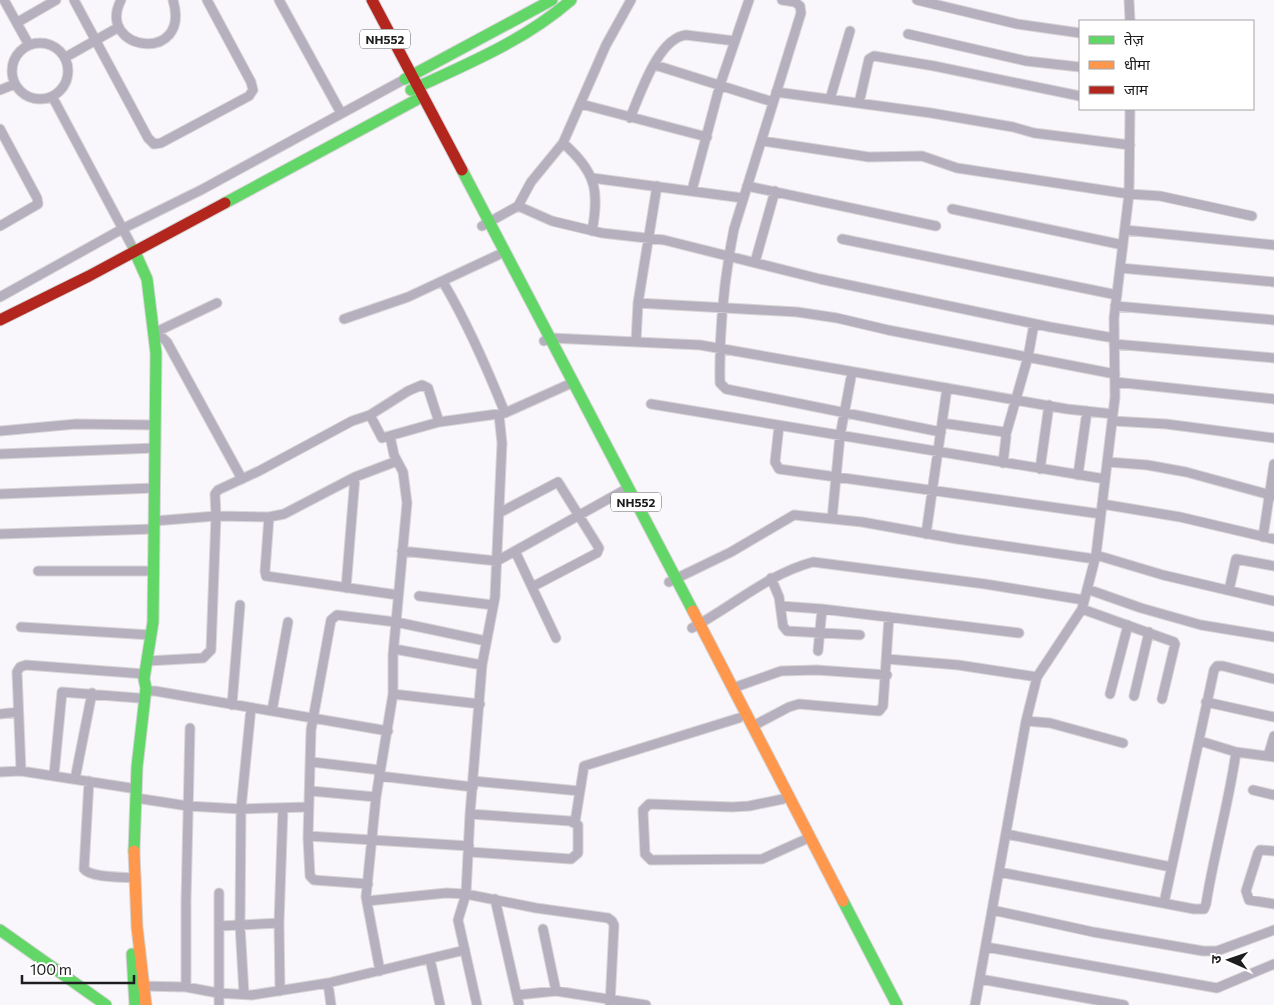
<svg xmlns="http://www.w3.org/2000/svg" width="1274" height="1005" viewBox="0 0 1274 1005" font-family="Commissioner,'Noto Sans Devanagari',sans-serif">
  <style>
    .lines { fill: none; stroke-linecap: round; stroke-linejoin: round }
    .street-casing { stroke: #d6d5d7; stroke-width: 11 }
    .fast-casing { stroke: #d6d5d7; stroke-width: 13 }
    .slow-casing { stroke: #d6d5d7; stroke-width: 13 }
    .jam-casing { stroke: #d6d5d7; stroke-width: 13 }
    .street { stroke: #b6b0be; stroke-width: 9 }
    .fast { stroke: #63d668; stroke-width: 11 }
    .slow { stroke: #ff974d; stroke-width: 11 }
    .jam { stroke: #b3261e; stroke-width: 11 }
    .labels { text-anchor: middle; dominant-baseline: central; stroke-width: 4; stroke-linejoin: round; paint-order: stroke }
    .shield { fill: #fff; stroke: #616062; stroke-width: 1 }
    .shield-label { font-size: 12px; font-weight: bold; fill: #1d1c1e }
  </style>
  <rect width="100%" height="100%" fill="#f9f7fb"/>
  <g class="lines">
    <defs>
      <path id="street" d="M 4,0 L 29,45
        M 74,0 L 148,138 L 154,144 L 161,143 L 249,96 L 253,90 L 251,82 L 207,0
        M 121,0 C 95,51 192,65 173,0
        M 279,0 L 341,113
        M 782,0 L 795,2 L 800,6 L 801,13 L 734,229 C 724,279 719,332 720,383 L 726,389 L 941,432
        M 917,0 L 1017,24 L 1080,33
        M 1129,0 L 1130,21
        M 18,22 L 56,0
        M 908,34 L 1026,61 L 1080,67
        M12 71a28 28 0 1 1 56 0a28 28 0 1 1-56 0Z
        M 66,57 L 119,27
        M 655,65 L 773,102
        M 0,90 L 15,84
        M 776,92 L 931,113 L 1013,127 L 1034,133 L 1130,145
        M 53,98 L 134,250
        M 830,99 L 850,31
        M 859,103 L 869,59 L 874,56 L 934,66 L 1080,96
        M 581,104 L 707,137
        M 630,118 C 640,95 658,38 686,35 L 735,41
        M 0,129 L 37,198 L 38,204 L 0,226
        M 762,141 L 869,157 L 922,156 L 957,168 L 1129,194 L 1160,196 L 1252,216
        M 563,143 L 606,45 L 631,0
        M 592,178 L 743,198
        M 747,186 L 936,226
        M 692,190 L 720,85 L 749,0
        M 518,206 L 531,182 L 563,143 C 595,171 600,190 592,231
        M 952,209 L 1123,245
        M 482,226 L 518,206 L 552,221 L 602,233 L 664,240 L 820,279 L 1050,327 L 1114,338
        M 1125,230 L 1274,245
        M 842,239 L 1117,295
        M 755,262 L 775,191
        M 1120,268 L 1274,282
        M 443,282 C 468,324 487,368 505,413
        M 0,297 L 124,228 L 201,190 L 405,79
        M 638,303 L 797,312 L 837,318 L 888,330 L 1115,374
        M 1115,306 L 1274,320
        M 344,319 L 408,297 L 498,255
        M 153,329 L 167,342 L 242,479
        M 156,332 L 217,303
        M 544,341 L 551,338 L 700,345 L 1067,409 L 1113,414
        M 636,342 L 638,303 L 657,186
        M 1114,344 L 1274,358
        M 1115,382 L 1274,399
        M 422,385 L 428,388 L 439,422 L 382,438 L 370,415 L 408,391 Z
        M 651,404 L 1105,479
        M 1113,421 L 1166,424 L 1274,438
        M 439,422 L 505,413 L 574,382
        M 942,423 L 1004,432 L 1006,437 L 1003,463
        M 779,426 L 775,462 L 779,469 L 1101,514
        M 0,431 L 76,424 L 155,425
        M 1006,434 L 1028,357 L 1034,324
        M 0,454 L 155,448
        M 1108,462 L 1147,465 L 1186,472 L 1274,496
        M 1040,469 L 1049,405
        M 1078,475 L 1087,411
        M 0,494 L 154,488
        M 1102,504 L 1180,517 L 1274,539
        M 499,513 L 558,482 L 599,548 L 597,553 L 532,587
        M 269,517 L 265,571 L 266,576 L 398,595
        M 832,519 L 840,436 L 852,372
        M 154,521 L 216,516 L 215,494 L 218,490 L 259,471 L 352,421 L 370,415
        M 0,534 L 154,529
        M 926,534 L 947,388
        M 1263,537 L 1274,464
        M 402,551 L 497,561 L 628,488
        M 515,551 L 556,638
        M 1096,555 L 1163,575 L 1274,601
        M 38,571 L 153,571
        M 771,578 L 779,597 L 783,626 L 787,631 L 860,635
        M 669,582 L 731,552 L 794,515 L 862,522 L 957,539 L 1095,559
        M 346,588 L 355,477
        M 1087,589 L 1141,608 L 1201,625 L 1274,637
        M 1229,590 L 1236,559 L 1274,566
        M 419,596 L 493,605
        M 781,606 L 822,609 L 818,651
        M 822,609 L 1019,633
        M 1082,609 L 1174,642 L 1175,644 L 1162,699
        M 21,627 L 151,635
        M 692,628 C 733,606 768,574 813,562 L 985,584 L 1084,600
        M 394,649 L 482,665
        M 887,659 L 958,665 L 1037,677
        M 147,661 L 203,658 L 211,650 L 216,516 L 269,517 L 284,514 L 355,477 L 397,461
        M 733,688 L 781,671 L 817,670 L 887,675
        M 146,691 L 155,691 L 388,731
        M 393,694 L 480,704
        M 1110,694 L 1128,625
        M 1134,696 L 1149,632
        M 1206,702 L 1274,717
        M 232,705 L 240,605
        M 272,711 L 288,622
        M 0,714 L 18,712
        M 1026,721 L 1050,723 L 1123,743
        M 753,726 L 789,707 L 799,704 L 879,711 L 883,706 L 889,617
        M 1200,741 L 1236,752 L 1274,757
        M 1268,756 L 1274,736
        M 312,762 L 380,770
        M 21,771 L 17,672 L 20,667 L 26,665 L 145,674
        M 0,772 L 21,771 L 137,789
        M 54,775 L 62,692 L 138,698
        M 379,776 L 473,787
        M 75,779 L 92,693
        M 89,781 L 84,869 C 91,878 124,877 136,878
        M 473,781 L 580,791
        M 1253,790 L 1274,795
        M 311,791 L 376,797
        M 136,798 L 188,806 L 241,809 L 309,807
        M 783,799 L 749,806 L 732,807 L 649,804 L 643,810 L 645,854 L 651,860 L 762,859 L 804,840
        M 575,822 L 584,766 L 739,718
        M 1006,834 L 1171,867
        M 308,836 L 469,846
        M 1274,851 L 1260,850 L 1258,853 L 1246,891 L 1249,900 L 1274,904
        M 470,852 L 571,859 L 578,853 L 578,825 L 570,821 L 470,814
        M 999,872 L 1194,909 L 1204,909 L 1206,904 C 1214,853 1229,803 1236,752
        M 368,884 L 314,880 L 310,876 L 308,838 L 311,730 L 331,620 L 337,615 L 396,622 L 486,641
        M 495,899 L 519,1005
        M 367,901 L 446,893 L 466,894 L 536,908 L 608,918 L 612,921 L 614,925 L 610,1005
        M 1164,903 L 1214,670 L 1217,666 L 1223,666 L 1274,679
        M 992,910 L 1093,932 L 1203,951 L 1217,951 L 1274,930
        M 219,926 L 279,923
        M 543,929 L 556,991
        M 986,947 L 1217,988 L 1274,964
        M 430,959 L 440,1005
        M 380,971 L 366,897 L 376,797 L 393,694 L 393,655 L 407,503 L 403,472 L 394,455 L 390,436
        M 980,979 L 1124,1005
        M 328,983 L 331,1005
        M 139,986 L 186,987 L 218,993 L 252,995 L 328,983 L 465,950
        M 186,987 L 186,902 L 190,728
        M 280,991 L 279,923 L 283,808
        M 244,994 L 240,925 L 241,809 L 251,708
        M 517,995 L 556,991 L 646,1005
        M 219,1005 L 219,893
        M 477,1005 L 458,920 L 466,894 L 470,814 L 482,665 L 495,597 L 502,443 L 499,415
        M 975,1005 L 1026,721 L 1037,677 L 1082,609 L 1096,555 L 1115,397 L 1114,318 L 1129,194 L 1130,109"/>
      <path id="fast" d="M 405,79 L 552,0
        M 411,90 C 467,64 524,41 571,0
        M 462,170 L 693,611
        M 225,203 L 416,100
        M 134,250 L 147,279 L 156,353 L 153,622 L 144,679 L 146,688 L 137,767 L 134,851
        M 843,901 L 897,1005
        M 0,930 L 106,1005
        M 132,954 L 135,1005"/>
      <path id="slow" d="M 693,611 L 843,901
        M 134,851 L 137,927 L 146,1005"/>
      <path id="jam" d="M 372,0 L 462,170
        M 0,320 L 89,276 L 225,203"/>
    </defs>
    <use href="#street" class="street-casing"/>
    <use href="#fast" class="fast-casing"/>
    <use href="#slow" class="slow-casing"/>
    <use href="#jam" class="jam-casing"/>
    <use href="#street" class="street"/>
    <use href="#fast" class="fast"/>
    <use href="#slow" class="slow"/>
    <use href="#jam" class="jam"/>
  </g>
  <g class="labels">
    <g class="shield">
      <rect x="360" y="29.5" width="50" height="19" rx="4"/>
      <rect x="611" y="492.5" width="50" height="19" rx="4"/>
    </g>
    <g class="shield-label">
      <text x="385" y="39">NH552</text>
      <text x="636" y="502">NH552</text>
    </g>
  </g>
  <rect x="1079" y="20" width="175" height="90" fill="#ffffff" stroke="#a5a4a5"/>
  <rect x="1089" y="36" width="25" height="8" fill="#63d668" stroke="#a5a4a5"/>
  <text x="1124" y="45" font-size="15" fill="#1d1c1e">तेज़</text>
  <rect x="1089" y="61" width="25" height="8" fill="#ff974d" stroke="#a5a4a5"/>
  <text x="1124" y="70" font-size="15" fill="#1d1c1e">धीमा</text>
  <rect x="1089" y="86" width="25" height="8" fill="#b3261e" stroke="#a5a4a5"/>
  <text x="1124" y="95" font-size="15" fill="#1d1c1e">जाम</text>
  <g transform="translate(1229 960) rotate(272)" stroke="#ffffff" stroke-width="4" paint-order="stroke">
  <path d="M0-4L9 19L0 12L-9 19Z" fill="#1d1c1e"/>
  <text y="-8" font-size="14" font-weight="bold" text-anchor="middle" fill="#1d1c1e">उ</text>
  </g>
  <path d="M22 975v8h112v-8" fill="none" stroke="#1d1c1e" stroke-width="2.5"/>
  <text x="30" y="975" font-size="15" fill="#1d1c1e" stroke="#ffffff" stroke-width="4" paint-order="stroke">100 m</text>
</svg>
